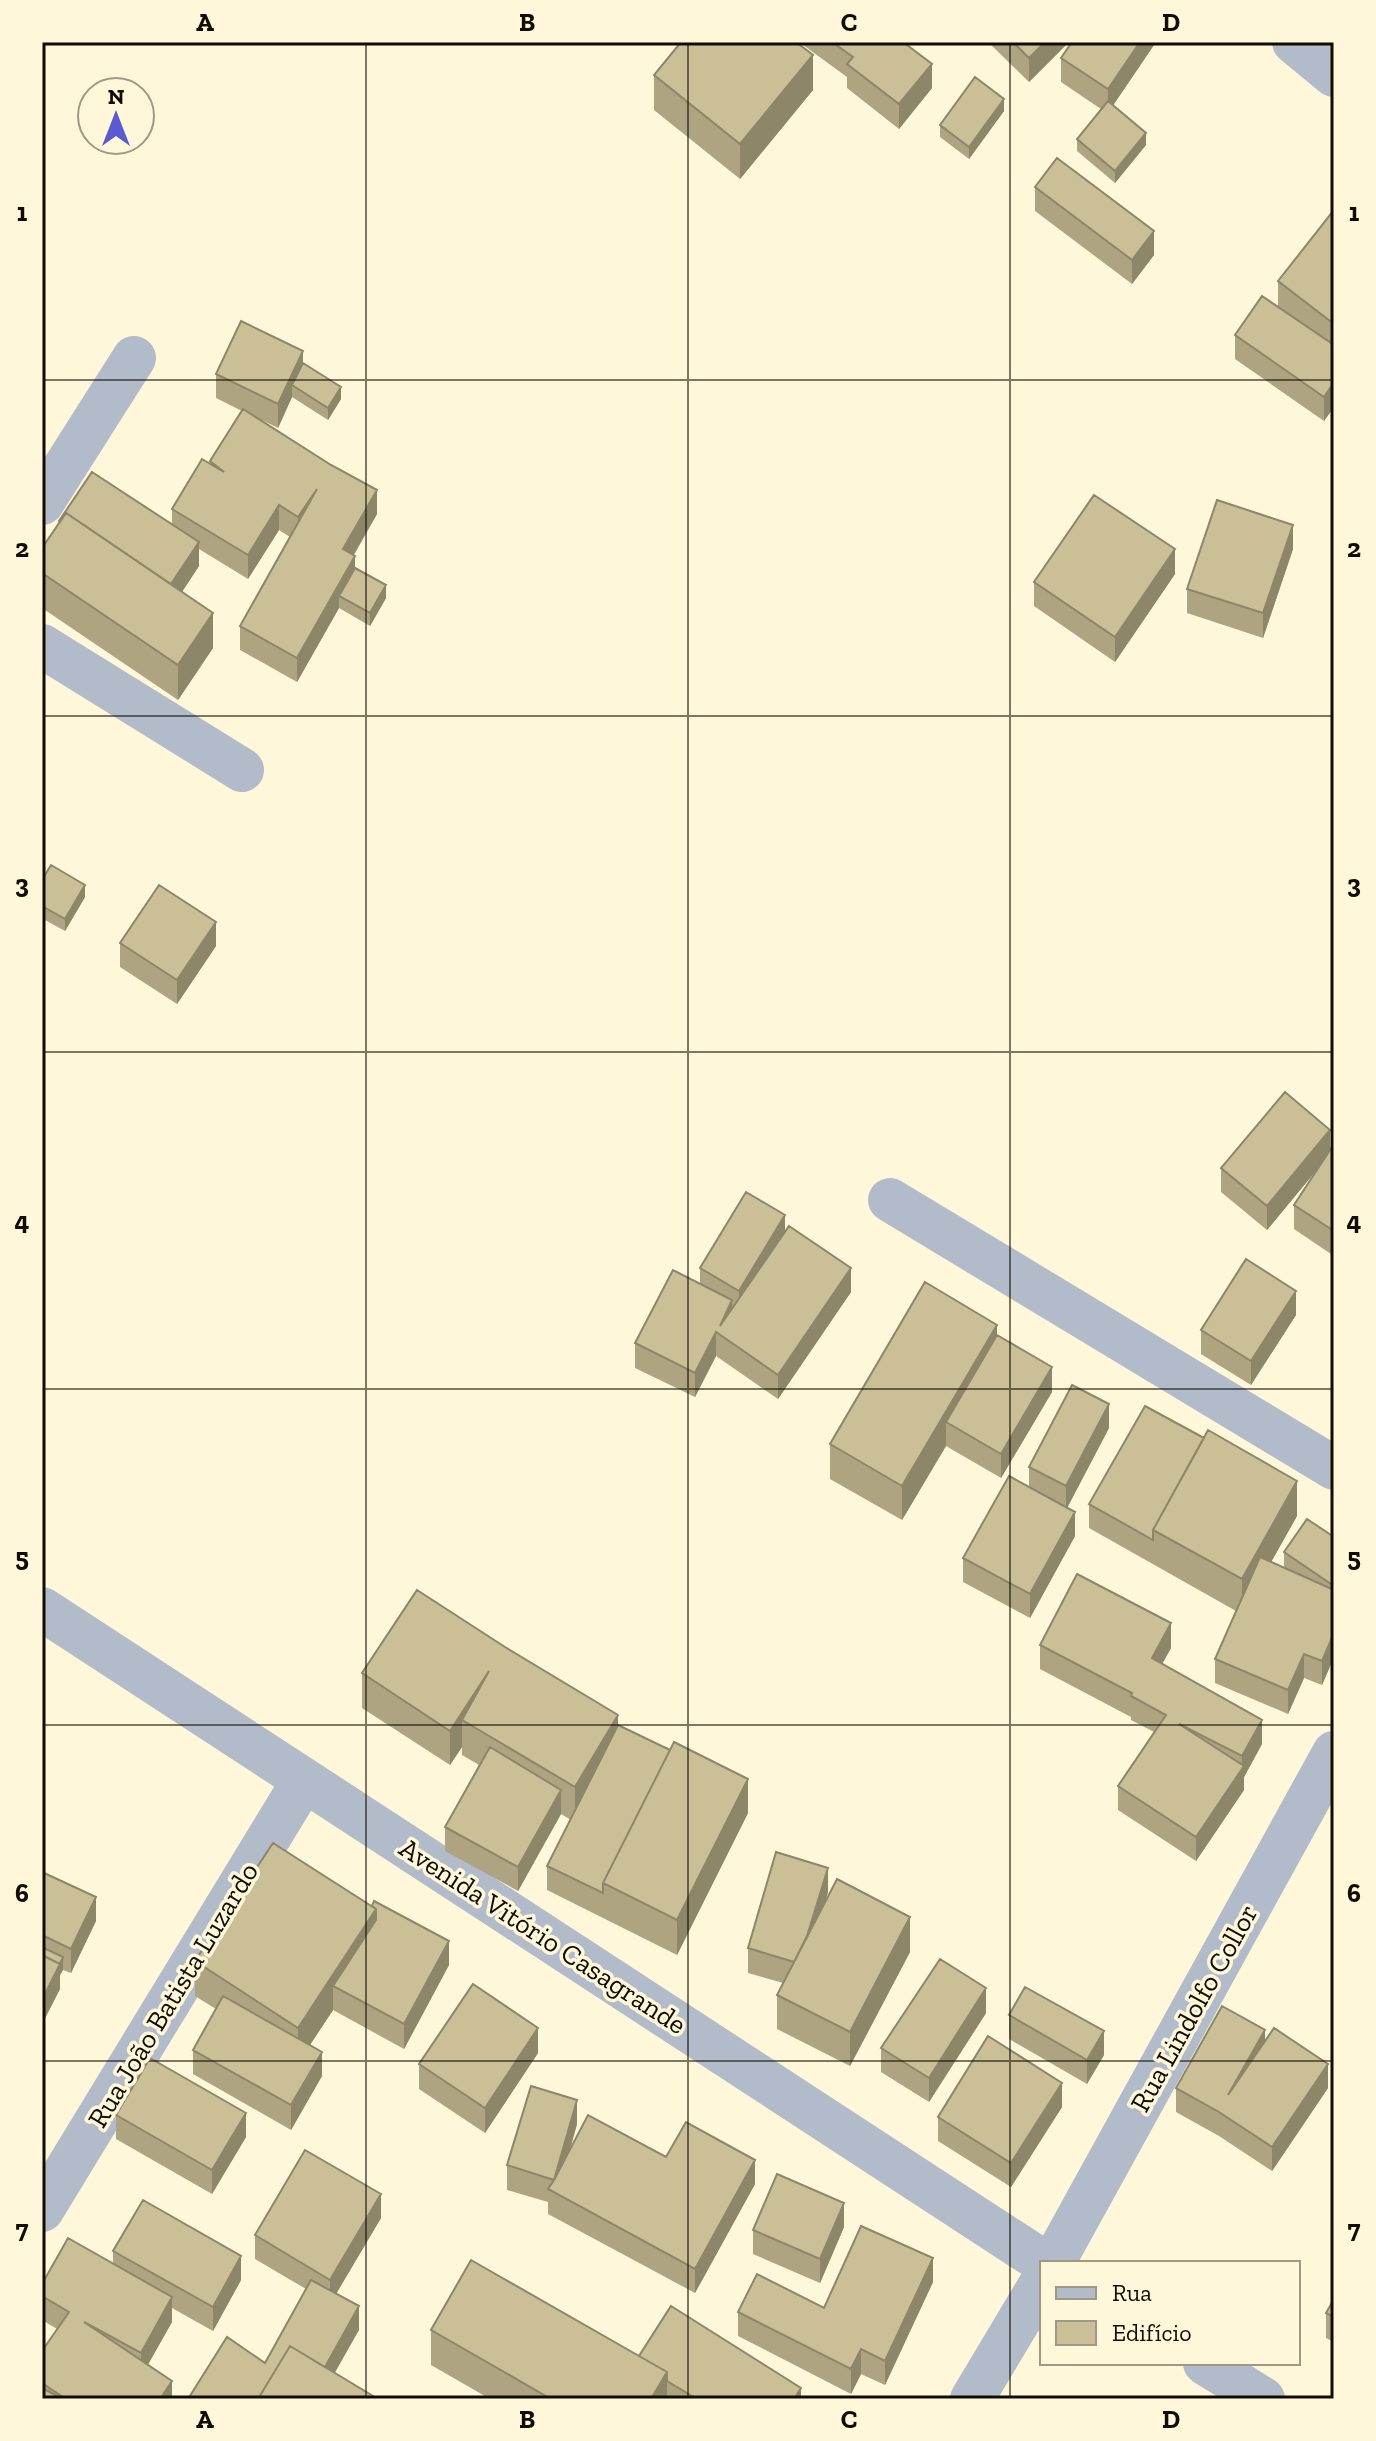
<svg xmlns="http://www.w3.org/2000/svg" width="1376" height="2441" viewBox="0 0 1376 2441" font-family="'Zilla Slab',serif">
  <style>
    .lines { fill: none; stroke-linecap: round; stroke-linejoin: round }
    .minor { stroke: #b2bbc9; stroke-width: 44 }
    .wall { fill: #aea481 }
    .shaded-wall { fill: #8d8669 }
    .building { fill: #cabf96; stroke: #8d8669; stroke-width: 2 }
    .grid { fill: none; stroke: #100c02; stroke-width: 2; stroke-opacity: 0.55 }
    .labels { text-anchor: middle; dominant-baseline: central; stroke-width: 7; stroke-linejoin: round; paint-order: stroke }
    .street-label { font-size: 28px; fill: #100c02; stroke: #fff7da }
    .neatline { fill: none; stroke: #100c02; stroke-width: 3 }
    .grid-label { font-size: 26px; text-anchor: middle; font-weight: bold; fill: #100c02 }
  </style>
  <rect width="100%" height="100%" fill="#fff7da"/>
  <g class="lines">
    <path class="minor" d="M 1294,42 L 1334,75
      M 42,503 L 134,358
      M 42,646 L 242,770
      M 890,1200 L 1334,1468
      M 42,1609 L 1045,2263
      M 42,2210 L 304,1780
      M 1053,2263 L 1334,1753
      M 1205,2363 L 1263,2399
      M 972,2399 L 1042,2282"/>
  </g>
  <path class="wall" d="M 799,42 L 903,42 L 932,88 L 899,129 L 847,88 L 847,77 Z
    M 988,42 L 1069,42 L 1029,82 Z
    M 1156,42 L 1113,105 L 1146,145 L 1115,183 L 1077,151 L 1077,139 L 1101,109 L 1061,82 L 1061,58 Z
    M 654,75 L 813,90 L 740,179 L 654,110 Z
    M 1004,111 L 969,159 L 940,137 L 940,125 Z
    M 1035,187 L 1154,255 L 1132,284 L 1035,211 Z
    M 1334,210 L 1334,407 L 1324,421 L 1235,359 L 1235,335 L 1278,305 L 1278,281 Z
    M 303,363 L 341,399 L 328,420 L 292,397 L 278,428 L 262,420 L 377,514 L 354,555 L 355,568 L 386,598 L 370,626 L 339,608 L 297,682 L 240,650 L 240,626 L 290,537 L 279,530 L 248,579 L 199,549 L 199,566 L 182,592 L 213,648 L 178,700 L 42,608 L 42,548 L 59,523 L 59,521 L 172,525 L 172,509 L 210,464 L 210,461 L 242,411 L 216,398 L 216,374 Z
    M 1293,549 L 1263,638 L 1187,613 L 1187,589 Z
    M 1175,574 L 1115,662 L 1034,606 L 1034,582 Z
    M 42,880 L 85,897 L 65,931 L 45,920 L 45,942 L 42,948 Z
    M 120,943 L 216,946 L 177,1004 L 120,967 Z
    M 1334,1144 L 1334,1256 L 1294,1229 L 1294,1205 L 1318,1168 L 1267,1230 L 1221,1192 L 1221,1168 L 1330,1150 Z
    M 785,1233 L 851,1292 L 778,1399 L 716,1356 L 695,1397 L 635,1368 L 635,1343 L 700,1284 L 700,1268 Z
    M 1296,1315 L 1251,1385 L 1201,1354 L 1201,1330 Z
    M 997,1335 L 1052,1392 L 1001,1478 L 946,1446 L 902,1520 L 830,1479 L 830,1444 Z
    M 1109,1428 L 1067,1508 L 1075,1536 L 1030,1618 L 963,1582 L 963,1558 L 1029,1487 L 1029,1467 Z
    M 1089,1504 L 1297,1516 L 1271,1562 L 1284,1568 L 1284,1552 L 1334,1537 L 1334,1657 L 1322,1685 L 1304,1678 L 1288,1714 L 1215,1683 L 1215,1659 L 1236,1611 L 1089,1528 Z
    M 1040,1645 L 1171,1648 L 1162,1664 L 1262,1744 L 1244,1777 L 1244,1790 L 1196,1861 L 1118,1810 L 1118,1786 L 1154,1732 L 1131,1720 L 1131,1717 L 1040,1669 Z
    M 362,1673 L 618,1725 L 748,1813 L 677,1955 L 547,1890 L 547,1866 L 571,1820 L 561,1814 L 518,1891 L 445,1851 L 445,1827 L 479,1765 L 462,1755 L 462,1747 L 450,1765 L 362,1708 Z
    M 42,1872 L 96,1921 L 71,1973 L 63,1970 L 60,1975 L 60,1989 L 42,2024 Z
    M 828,1892 L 824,1904 L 910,1952 L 850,2066 L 777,2029 L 777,1995 L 783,1983 L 748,1973 L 748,1948 Z
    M 195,1961 L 449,1965 L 404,2049 L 333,2010 L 310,2045 L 322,2076 L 291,2130 L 193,2074 L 193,2050 L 216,2009 L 195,1996 Z
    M 986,2013 L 929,2102 L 881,2072 L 881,2048 Z
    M 1009,2015 L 1104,2055 L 1087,2084 L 1009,2039 Z
    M 1265,2042 L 1328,2088 L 1272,2171 L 1219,2136 L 1176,2112 L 1176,2088 Z
    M 538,2053 L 485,2133 L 419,2089 L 419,2064 Z
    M 1062,2107 L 1011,2187 L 938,2141 L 938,2117 Z
    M 116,2115 L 246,2137 L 212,2194 L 116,2139 Z
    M 577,2124 L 570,2150 L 666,2157 L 755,2184 L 695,2293 L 548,2214 L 548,2202 L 507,2190 L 507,2165 Z
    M 381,2218 L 336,2294 L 359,2330 L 265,2363 L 306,2289 L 255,2259 L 255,2235 Z
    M 844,2227 L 820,2283 L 753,2254 L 753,2230 Z
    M 113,2251 L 241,2280 L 213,2331 L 172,2308 L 172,2322 L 148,2364 L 172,2399 L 42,2399 L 42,2351 L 57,2329 L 42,2320 L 42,2284 L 113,2264 Z
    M 933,2282 L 885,2385 L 861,2374 L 851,2394 L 738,2336 L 738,2312 L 824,2308 Z
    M 1334,2299 L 1334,2342 L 1326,2338 L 1326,2313 Z
    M 431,2330 L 639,2356 L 801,2399 L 490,2399 L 431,2365 Z"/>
  <path class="shaded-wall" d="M 1045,42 L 1069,42 L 1029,82 L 1029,58 Z
    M 1140,42 L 1156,42 L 1108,113 L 1108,89 Z
    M 813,55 L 813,90 L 740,179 L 740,144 Z
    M 932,64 L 932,88 L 899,129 L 899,104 Z
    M 1004,99 L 1004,111 L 969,159 L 969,147 Z
    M 1146,133 L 1146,145 L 1115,183 L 1115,171 Z
    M 1154,231 L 1154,255 L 1132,284 L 1132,260 Z
    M 303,351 L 303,375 L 292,385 L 292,397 L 278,428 L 278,404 Z
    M 1334,382 L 1334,407 L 1324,421 L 1324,397 Z
    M 341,387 L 341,399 L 328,420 L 328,408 Z
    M 317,489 L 298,542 L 298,517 Z
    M 377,490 L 377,514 L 343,573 L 343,549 Z
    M 279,505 L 279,530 L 248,579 L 248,555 Z
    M 1293,525 L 1293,549 L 1263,638 L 1263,613 Z
    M 199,542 L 199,566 L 166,616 L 166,591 Z
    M 1175,549 L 1175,574 L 1115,662 L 1115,637 Z
    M 355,556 L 355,580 L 339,596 L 339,608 L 297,682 L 297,658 Z
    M 386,585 L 386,598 L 370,626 L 370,613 Z
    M 213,613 L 213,648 L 178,700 L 178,665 Z
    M 85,885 L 85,897 L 65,931 L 65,919 Z
    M 45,918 L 45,942 L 42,948 L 42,924 Z
    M 216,922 L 216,946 L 177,1004 L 177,980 Z
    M 1330,1130 L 1330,1154 L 1267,1230 L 1267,1206 Z
    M 785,1215 L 785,1240 L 739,1316 L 739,1291 Z
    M 851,1268 L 851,1292 L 778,1399 L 778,1375 Z
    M 1296,1291 L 1296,1315 L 1251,1385 L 1251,1361 Z
    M 732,1300 L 732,1324 L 720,1326 Z
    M 997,1325 L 997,1360 L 946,1422 L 946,1446 L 902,1520 L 902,1486 Z
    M 716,1332 L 716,1356 L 695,1397 L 695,1373 Z
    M 1052,1367 L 1052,1392 L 1001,1478 L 1001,1454 Z
    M 1109,1404 L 1109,1428 L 1066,1510 L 1066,1486 Z
    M 1297,1481 L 1297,1516 L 1242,1614 L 1242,1579 Z
    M 1075,1512 L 1075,1536 L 1030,1618 L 1030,1594 Z
    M 1171,1623 L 1171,1648 L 1152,1682 L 1152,1658 Z
    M 1334,1633 L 1334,1657 L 1322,1685 L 1322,1661 Z
    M 1304,1654 L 1304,1678 L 1288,1714 L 1288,1690 Z
    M 489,1671 L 462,1720 L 462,1747 L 450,1765 L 450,1731 Z
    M 618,1715 L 618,1749 L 575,1822 L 575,1787 Z
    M 1262,1720 L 1262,1744 L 1244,1777 L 1244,1790 L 1196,1861 L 1196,1837 L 1242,1769 L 1242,1756 Z
    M 748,1779 L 748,1813 L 677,1955 L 677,1920 Z
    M 561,1790 L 561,1814 L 518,1891 L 518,1867 Z
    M 828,1868 L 828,1892 L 799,1988 L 799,1964 Z
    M 96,1897 L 96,1921 L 71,1973 L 71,1949 Z
    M 376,1909 L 376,1944 L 333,1986 L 333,2010 L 298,2063 L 298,2028 Z
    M 910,1917 L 910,1952 L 850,2066 L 850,2032 Z
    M 449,1941 L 449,1965 L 404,2049 L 404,2024 Z
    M 63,1957 L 63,1970 L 60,1975 L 60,1989 L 42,2024 L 42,2000 Z
    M 986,1988 L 986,2013 L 929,2102 L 929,2078 Z
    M 538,2028 L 538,2053 L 485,2133 L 485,2108 Z
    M 1265,2030 L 1265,2054 L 1228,2120 L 1228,2095 Z
    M 1104,2031 L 1104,2055 L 1087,2084 L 1087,2060 Z
    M 322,2052 L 322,2076 L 291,2130 L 291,2105 Z
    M 1328,2064 L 1328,2088 L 1272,2171 L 1272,2147 Z
    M 1062,2083 L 1062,2107 L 1011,2187 L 1011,2163 Z
    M 577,2100 L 577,2124 L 557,2194 L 554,2180 Z
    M 246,2113 L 246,2137 L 212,2194 L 212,2170 Z
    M 755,2160 L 755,2184 L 695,2293 L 695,2269 Z
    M 381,2194 L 381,2218 L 330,2304 L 330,2280 Z
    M 844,2203 L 844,2227 L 820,2283 L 820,2259 Z
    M 241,2256 L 241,2280 L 213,2331 L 213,2307 Z
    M 933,2258 L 933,2282 L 885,2385 L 885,2361 Z
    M 172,2297 L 172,2322 L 141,2377 L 141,2353 Z
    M 359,2306 L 359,2330 L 320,2399 L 317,2382 Z
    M 861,2349 L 861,2374 L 851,2394 L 851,2369 Z
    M 667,2372 L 667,2399 L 651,2399 Z
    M 172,2381 L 172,2399 L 160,2399 Z
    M 801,2388 L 801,2399 L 794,2399 Z"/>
  <path class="building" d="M 681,42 L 796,42 L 813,55 L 740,144 L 654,75 Z
    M 832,42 L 903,42 L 932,64 L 899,104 L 847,64 L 853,57 Z
    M 1013,42 L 1045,42 L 1029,58 Z
    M 1072,42 L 1140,42 L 1108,89 L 1061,58 Z
    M 975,77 L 1004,99 L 969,147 L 940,125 Z
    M 1108,101 L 1146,133 L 1115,171 L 1077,139 Z
    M 1057,158 L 1154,231 L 1132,260 L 1035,187 Z
    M 1334,210 L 1334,324 L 1278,281 Z
    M 1262,296 L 1334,345 L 1334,382 L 1324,397 L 1235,335 Z
    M 241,321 L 303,351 L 278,404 L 216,374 Z
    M 303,363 L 341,387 L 328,408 L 292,385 Z
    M 243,409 L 331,465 L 377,490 L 343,549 L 355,556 L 297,658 L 240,626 L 317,489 L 298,517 L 279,505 L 248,555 L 172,509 L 202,459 L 224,472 L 210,461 Z
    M 92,472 L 199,542 L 171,584 L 66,513 L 60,522 L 59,521 Z
    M 1094,495 L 1175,549 L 1115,637 L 1034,582 Z
    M 1217,500 L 1293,525 L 1263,613 L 1187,589 Z
    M 66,513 L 213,613 L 178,665 L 42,573 L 42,548 Z
    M 355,568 L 386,585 L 370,613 L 339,596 Z
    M 51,865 L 85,885 L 65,919 L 42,906 L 42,880 Z
    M 159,885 L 216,922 L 177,980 L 120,943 Z
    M 1285,1092 L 1330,1130 L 1267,1206 L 1221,1168 Z
    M 1334,1144 L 1334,1231 L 1294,1205 Z
    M 746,1192 L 785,1215 L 739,1291 L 700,1268 Z
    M 789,1226 L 851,1268 L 778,1375 L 716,1332 L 695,1373 L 635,1343 L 673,1270 L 732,1300 L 720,1326 Z
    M 1246,1259 L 1296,1291 L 1251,1361 L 1201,1330 Z
    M 925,1282 L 997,1325 L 902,1486 L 830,1444 Z
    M 997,1335 L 1052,1367 L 1001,1454 L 946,1422 Z
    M 1072,1385 L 1109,1404 L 1066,1486 L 1029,1467 Z
    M 1145,1406 L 1204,1438 L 1153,1530 L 1153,1540 L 1089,1504 Z
    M 1208,1430 L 1297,1481 L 1242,1579 L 1153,1530 Z
    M 1009,1476 L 1075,1512 L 1030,1594 L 963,1558 Z
    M 1307,1519 L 1334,1537 L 1334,1586 L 1284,1552 Z
    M 1260,1557 L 1334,1590 L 1334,1633 L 1322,1661 L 1304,1654 L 1288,1690 L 1215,1659 Z
    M 1077,1574 L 1171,1623 L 1152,1658 L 1262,1720 L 1242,1756 L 1179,1724 L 1244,1766 L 1196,1837 L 1118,1786 L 1166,1715 L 1131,1696 L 1132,1693 L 1040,1645 Z
    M 417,1590 L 505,1647 L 618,1715 L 575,1787 L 462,1720 L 489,1671 L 450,1731 L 362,1673 Z
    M 618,1725 L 670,1750 L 603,1883 L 603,1893 L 547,1866 Z
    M 674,1742 L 748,1779 L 677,1920 L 603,1883 Z
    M 490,1747 L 561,1790 L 518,1867 L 445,1827 Z
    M 273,1843 L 376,1909 L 298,2028 L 195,1961 Z
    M 776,1852 L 828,1868 L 807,1936 L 794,1962 L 748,1948 Z
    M 42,1872 L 96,1897 L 71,1949 L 42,1935 Z
    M 837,1879 L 910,1917 L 850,2032 L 777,1995 Z
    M 374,1901 L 449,1941 L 404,2024 L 333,1986 L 376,1920 L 376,1909 L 372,1906 Z
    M 42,1947 L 63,1957 L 60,1964 L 42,1955 Z
    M 42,1955 L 60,1964 L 42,2000 Z
    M 940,1959 L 986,1988 L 929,2078 L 881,2048 Z
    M 473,1984 L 538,2028 L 485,2108 L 419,2064 Z
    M 1025,1987 L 1104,2031 L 1087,2060 L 1009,2015 Z
    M 223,1996 L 322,2052 L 291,2105 L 193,2050 Z
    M 1222,2006 L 1265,2030 L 1228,2095 L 1274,2028 L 1328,2064 L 1272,2147 L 1219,2112 L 1176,2088 Z
    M 988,2036 L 1062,2083 L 1011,2163 L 938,2117 Z
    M 150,2058 L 246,2113 L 212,2170 L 116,2115 Z
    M 531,2086 L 577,2100 L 554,2180 L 588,2115 L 666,2157 L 686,2122 L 755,2160 L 695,2269 L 548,2189 L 554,2180 L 507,2165 Z
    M 305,2150 L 381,2194 L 330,2280 L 255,2235 Z
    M 777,2174 L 844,2203 L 820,2259 L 753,2230 Z
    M 143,2200 L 241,2256 L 213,2307 L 113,2251 Z
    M 861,2226 L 933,2258 L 885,2361 L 861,2349 L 851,2369 L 738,2312 L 757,2274 L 824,2308 Z
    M 68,2238 L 172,2297 L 141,2353 L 84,2322 L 172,2381 L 160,2399 L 66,2399 L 42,2383 L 42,2351 L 69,2312 L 42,2296 L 42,2284 Z
    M 471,2260 L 667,2372 L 651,2399 L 551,2399 L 431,2330 Z
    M 311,2280 L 359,2306 L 325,2367 L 290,2346 L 258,2399 L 188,2399 L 227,2337 L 265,2363 Z
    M 1334,2299 L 1334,2317 L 1326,2313 Z
    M 671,2306 L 801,2388 L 794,2399 L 697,2399 L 667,2381 L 667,2372 L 639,2356 Z
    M 290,2346 L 378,2399 L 258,2399 Z
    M 42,2388 L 63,2399 L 42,2399 Z"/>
  <path class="grid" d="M 366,42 L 366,2399M 688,42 L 688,2399M 1010,42 L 1010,2399M 42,380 L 1334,380M 42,716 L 1334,716M 42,1052 L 1334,1052M 42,1389 L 1334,1389M 42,1725 L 1334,1725M 42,2061 L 1334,2061"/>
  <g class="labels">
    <g class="street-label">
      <text transform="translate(543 1936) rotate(33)">Avenida Vitório Casagrande</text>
      <text transform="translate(173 1995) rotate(-59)">Rua João Batista Luzardo</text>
      <text transform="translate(1194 2008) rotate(-61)">Rua Lindolfo Collor</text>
    </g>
  </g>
  <rect width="1376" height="2441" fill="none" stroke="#fff7da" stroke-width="88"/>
  <rect x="1040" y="2261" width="260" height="104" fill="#fff7da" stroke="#9f9984" stroke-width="2"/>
  <rect x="1056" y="2287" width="40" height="12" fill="#b2bbc9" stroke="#9f9984" stroke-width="2"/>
  <text x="1112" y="2301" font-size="24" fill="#100c02">Rua</text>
  <rect x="1056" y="2321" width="40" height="24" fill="#cabf96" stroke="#9f9984" stroke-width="2"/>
  <text x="1112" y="2341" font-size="24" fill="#100c02">Edifício</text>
  <g transform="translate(116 116)"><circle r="38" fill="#fff7da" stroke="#9f9984" stroke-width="2"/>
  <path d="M0-6L14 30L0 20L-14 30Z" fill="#5a5ad2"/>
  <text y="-12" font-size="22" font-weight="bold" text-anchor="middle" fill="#100c02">N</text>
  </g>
  <rect x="44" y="44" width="1288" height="2353" class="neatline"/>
  <g class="grid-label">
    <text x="205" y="31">A</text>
    <text x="527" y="31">B</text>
    <text x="849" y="31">C</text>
    <text x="1171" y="31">D</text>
    <text x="22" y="221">1</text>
    <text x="1354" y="221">1</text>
    <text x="22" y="557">2</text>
    <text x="1354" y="557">2</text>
    <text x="22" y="893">3</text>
    <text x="1354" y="893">3</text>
    <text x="22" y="1230">4</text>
    <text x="1354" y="1230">4</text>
    <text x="22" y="1566">5</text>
    <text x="1354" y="1566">5</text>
    <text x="22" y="1902">6</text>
    <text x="1354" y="1902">6</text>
    <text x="22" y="2238">7</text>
    <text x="1354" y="2238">7</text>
    <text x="205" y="2428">A</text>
    <text x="527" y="2428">B</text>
    <text x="849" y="2428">C</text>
    <text x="1171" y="2428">D</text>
  </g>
</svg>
